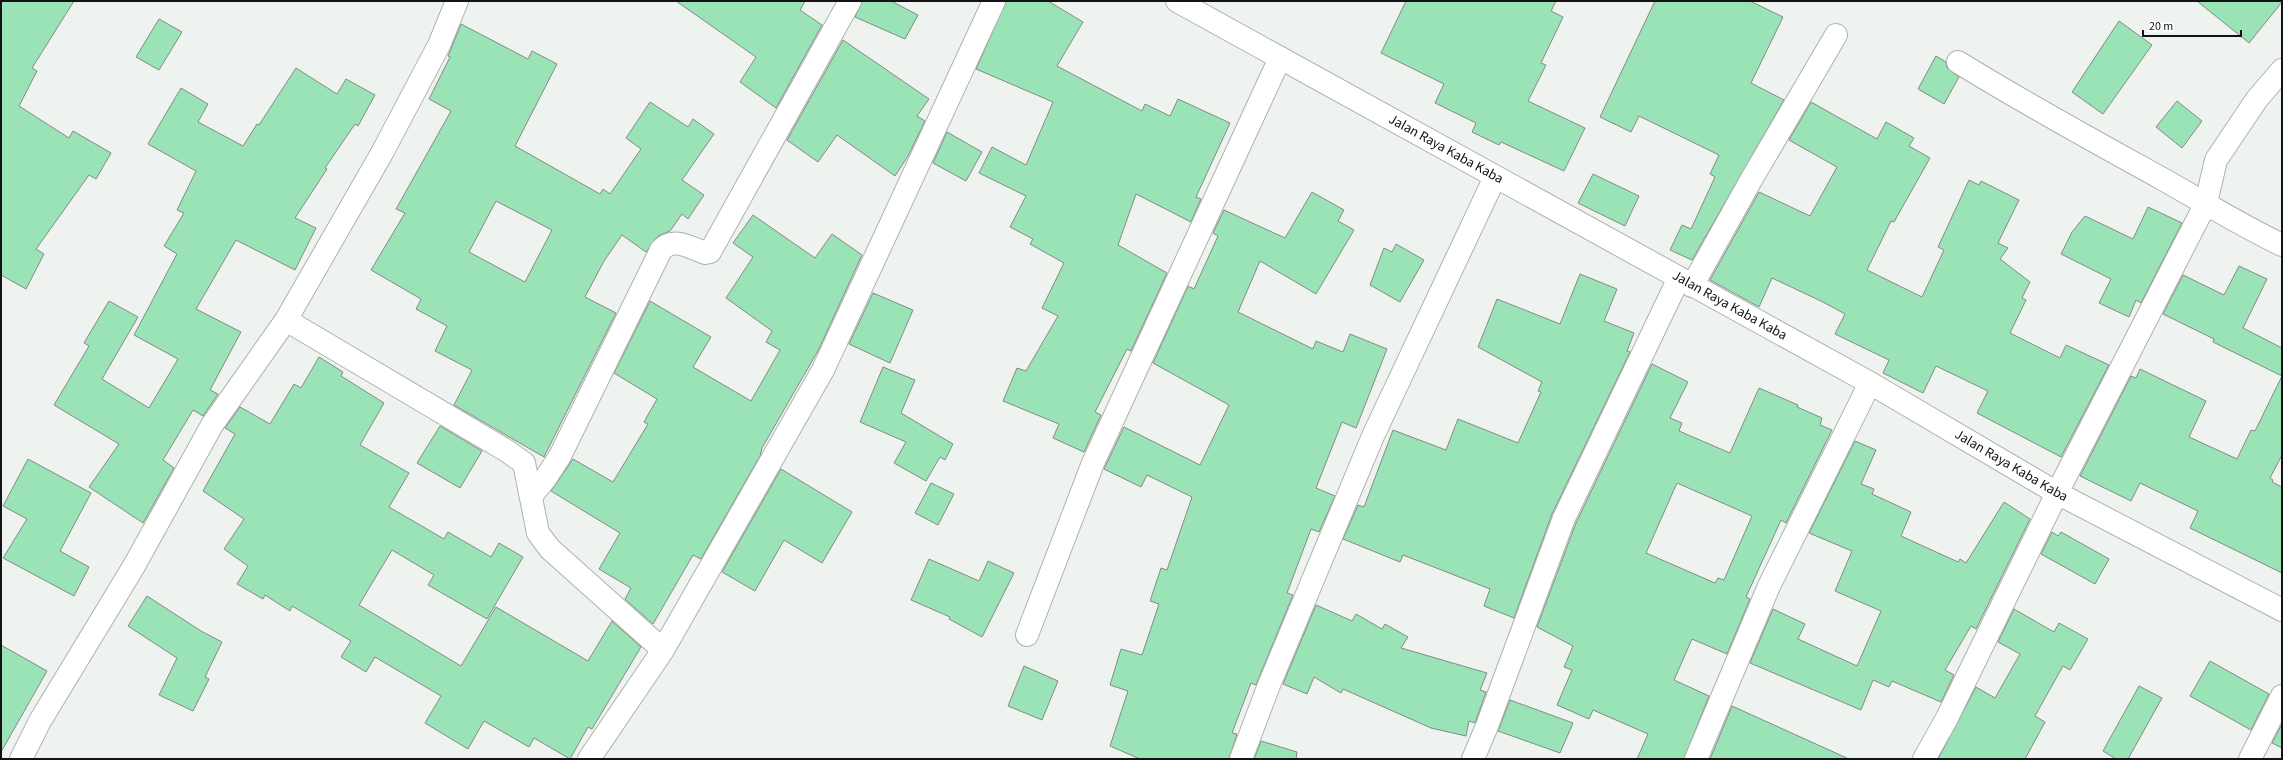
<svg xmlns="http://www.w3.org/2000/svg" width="2283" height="760" viewBox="0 0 2283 760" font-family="'Source Sans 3',sans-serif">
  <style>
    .building { fill: #99e3b6; stroke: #858a86; fill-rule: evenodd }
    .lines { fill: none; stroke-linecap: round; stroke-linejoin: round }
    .street-casing { stroke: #adb2af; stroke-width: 24 }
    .secondary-casing { stroke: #adb2af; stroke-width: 24 }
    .street { stroke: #fff; stroke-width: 22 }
    .secondary { stroke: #fff; stroke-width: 22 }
    .labels { text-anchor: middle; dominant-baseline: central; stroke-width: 3; stroke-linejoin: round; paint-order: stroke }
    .street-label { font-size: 14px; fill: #121312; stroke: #fff }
  </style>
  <rect width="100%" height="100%" fill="#eef3f0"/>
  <path class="building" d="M 1,1 L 74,1 L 32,68 L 37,71 L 19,106 L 69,138 L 73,131 L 111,153 L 96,179 L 89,175 L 36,249 L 44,254 L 26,289 L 1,275 Z
    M 676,1 L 805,1 L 800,10 L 822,25 L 776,108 L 740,82 L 756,57 Z
    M 862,1 L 891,1 L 918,15 L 905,39 L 855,17 Z
    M 1006,1 L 1048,1 L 1083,22 L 1057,66 L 1142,111 L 1145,104 L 1170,116 L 1178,99 L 1230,123 L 1196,197 L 1201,199 L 1191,222 L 1136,194 L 1118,245 L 1167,273 L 1131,351 L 1127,349 L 1095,412 L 1101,415 L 1084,452 L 1053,438 L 1059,424 L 1003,401 L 1017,368 L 1026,371 L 1058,316 L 1042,308 L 1064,263 L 1030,244 L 1033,239 L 1010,227 L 1026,196 L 979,173 L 992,147 L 1026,165 L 1053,102 L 976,69 Z
    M 1406,1 L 1556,1 L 1551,11 L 1563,17 L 1541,63 L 1546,65 L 1528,101 L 1585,128 L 1564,171 L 1501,142 L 1499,145 L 1472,132 L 1476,123 L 1435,103 L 1444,84 L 1381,53 Z
    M 1655,1 L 1750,1 L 1783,17 L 1751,83 L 1784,100 L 1692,260 L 1670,250 L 1682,225 L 1691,229 L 1715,177 L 1710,174 L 1719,155 L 1639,116 L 1631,132 L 1600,117 Z
    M 2197,1 L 2282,1 L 2282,2 L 2249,43 Z
    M 159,19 L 182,32 L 159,70 L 136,57 Z
    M 2119,21 L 2152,45 L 2103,114 L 2072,92 Z
    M 461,24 L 528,59 L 532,51 L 557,64 L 515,146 L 600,194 L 603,189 L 610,194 L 641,149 L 626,138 L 650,102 L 688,127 L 693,119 L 714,134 L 682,180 L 704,195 L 688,219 L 682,214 L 670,231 L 658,236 L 646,252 L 622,235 L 604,261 L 585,297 L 616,313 L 544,457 L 454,405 L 472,370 L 435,351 L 447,326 L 416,309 L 421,299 L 371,270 L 405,213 L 396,209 L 451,111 L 429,99 L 450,57 L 448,56 ZM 496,201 L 552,230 L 525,282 L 469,252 Z
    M 843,40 L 929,99 L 917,116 L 925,121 L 908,156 L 895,176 L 837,135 L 818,162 L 787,140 Z
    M 1936,56 L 1946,62 L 1947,68 L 1959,77 L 1944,104 L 1918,89 Z
    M 296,68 L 337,94 L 346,79 L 375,95 L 358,126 L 355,124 L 325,168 L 327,169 L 295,218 L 316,228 L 295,270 L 236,240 L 196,309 L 241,332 L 210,390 L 218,394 L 203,416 L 193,410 L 163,460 L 174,468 L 143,523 L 89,487 L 119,444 L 54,405 L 89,346 L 84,343 L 109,301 L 138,317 L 102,379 L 149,408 L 178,359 L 134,335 L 177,254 L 164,246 L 184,213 L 177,210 L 196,171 L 148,144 L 181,88 L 208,104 L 198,122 L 243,146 L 257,124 L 259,125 Z
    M 2177,101 L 2202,121 L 2182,148 L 2156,127 Z
    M 1811,102 L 1877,139 L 1886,122 L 1914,138 L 1909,146 L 1930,158 L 1894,222 L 1891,221 L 1867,270 L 1922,297 L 1944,250 L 1938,247 L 1969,180 L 1979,185 L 1981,181 L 2019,200 L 1998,243 L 2008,248 L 2000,259 L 2030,282 L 2022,298 L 2026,300 L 2010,333 L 2060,358 L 2066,345 L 2109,365 L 2061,457 L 1977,413 L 1988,391 L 1936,366 L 1923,393 L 1883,373 L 1889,360 L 1835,334 L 1845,314 L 1823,302 L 1772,278 L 1759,307 L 1710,280 L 1759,192 L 1810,216 L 1837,167 L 1789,140 Z
    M 947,132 L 982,152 L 966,181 L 933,163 Z
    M 1593,174 L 1639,196 L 1625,226 L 1578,203 Z
    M 1312,192 L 1344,210 L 1338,221 L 1354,230 L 1316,294 L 1260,261 L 1238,312 L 1313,349 L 1316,341 L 1343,352 L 1350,334 L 1387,349 L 1356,428 L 1342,422 L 1316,488 L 1335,496 L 1319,532 L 1311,529 L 1287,593 L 1293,595 L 1256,685 L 1251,683 L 1232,733 L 1237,734 L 1229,759 L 1140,759 L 1110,746 L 1128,691 L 1110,685 L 1121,649 L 1142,655 L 1159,604 L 1150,601 L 1161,568 L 1167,570 L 1192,497 L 1147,475 L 1141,487 L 1104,469 L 1124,427 L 1200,465 L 1229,405 L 1153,363 L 1188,286 L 1194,289 L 1218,236 L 1213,233 L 1224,210 L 1285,238 Z
    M 2148,207 L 2182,223 L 2141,303 L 2136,300 L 2129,317 L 2099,303 L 2111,279 L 2061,254 L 2072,232 L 2085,216 L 2133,239 Z
    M 753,215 L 815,258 L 832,234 L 862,255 L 819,349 L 762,448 L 760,456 L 701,559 L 693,555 L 653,624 L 625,599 L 631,588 L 599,569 L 620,533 L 551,491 L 573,459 L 613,482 L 648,424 L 644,422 L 657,399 L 614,373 L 650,301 L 711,337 L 693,367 L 751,401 L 780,350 L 766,342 L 772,331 L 726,298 L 753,257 L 733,243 Z
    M 1396,244 L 1424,260 L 1400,302 L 1370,285 L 1384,248 L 1392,252 Z
    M 2239,266 L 2267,279 L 2243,328 L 2282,348 L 2282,455 L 2270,478 L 2273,480 L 2272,482 L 2282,487 L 2282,573 L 2190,528 L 2198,511 L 2140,483 L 2131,501 L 2080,476 L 2131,376 L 2136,378 L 2140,369 L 2206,401 L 2189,437 L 2237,459 L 2251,430 L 2255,431 L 2282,376 L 2213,342 L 2214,339 L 2163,314 L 2183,275 L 2224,295 Z
    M 1580,274 L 1617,289 L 1604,321 L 1634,333 L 1627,351 L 1630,352 L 1552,514 L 1514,618 L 1484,606 L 1490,589 L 1403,555 L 1400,562 L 1343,539 L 1358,505 L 1364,507 L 1393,430 L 1446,450 L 1458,419 L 1518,443 L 1541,392 L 1538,391 L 1542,382 L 1478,347 L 1497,299 L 1560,324 Z
    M 873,293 L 913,310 L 890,363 L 849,344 Z
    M 319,357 L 343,372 L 341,376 L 384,403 L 360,445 L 409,473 L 389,507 L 444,539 L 448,532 L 491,557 L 499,543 L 523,557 L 487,619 L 428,585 L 434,575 L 392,550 L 359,605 L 461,666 L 496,607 L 588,661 L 612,621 L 641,647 L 592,729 L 588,727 L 570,759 L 534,738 L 529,747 L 484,721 L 468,749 L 425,723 L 441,696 L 375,657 L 366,672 L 341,657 L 351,641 L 292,606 L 290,611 L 265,595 L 263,599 L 237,584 L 248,566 L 224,549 L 244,519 L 203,491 L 235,434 L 225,428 L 240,407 L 270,424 L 294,384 L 301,388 Z
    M 1652,364 L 1688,382 L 1670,418 L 1682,423 L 1679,431 L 1730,453 L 1759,388 L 1798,405 L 1797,407 L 1822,418 L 1820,425 L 1832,430 L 1786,523 L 1781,520 L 1746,597 L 1750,599 L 1727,654 L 1692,639 L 1674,680 L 1709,696 L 1684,759 L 1637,759 L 1648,734 L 1593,710 L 1589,719 L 1557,705 L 1572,670 L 1564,667 L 1573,646 L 1537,627 L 1576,523 ZM 1677,483 L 1752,516 L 1724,580 L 1718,578 L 1715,583 L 1646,553 Z
    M 883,367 L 915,380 L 901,413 L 953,444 L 945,460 L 940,457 L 926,481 L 894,463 L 906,442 L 860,422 Z
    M 440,426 L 482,451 L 460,488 L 417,463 Z
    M 1855,441 L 1876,450 L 1861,484 L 1874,489 L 1872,494 L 1911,512 L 1901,536 L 1958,562 L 1960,559 L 1966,563 L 2004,502 L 2030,519 L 1976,629 L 1971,626 L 1945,670 L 1954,675 L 1941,702 L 1892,681 L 1889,687 L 1873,680 L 1861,710 L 1750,663 L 1773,609 L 1805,624 L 1798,639 L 1857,666 L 1881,611 L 1835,591 L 1852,551 L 1809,533 Z
    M 28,459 L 91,493 L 60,551 L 89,567 L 74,596 L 3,558 L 27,519 L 3,506 Z
    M 781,469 L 852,512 L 822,563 L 784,540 L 755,591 L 722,572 Z
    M 931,483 L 954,494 L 938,525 L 915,513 Z
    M 2052,532 L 2058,536 L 2061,532 L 2109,559 L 2095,584 L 2041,554 Z
    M 929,559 L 979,581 L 988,561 L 1014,573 L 982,637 L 949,619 L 950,617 L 911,600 Z
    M 147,596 L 201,631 L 222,642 L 205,677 L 209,679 L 193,711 L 159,695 L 177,658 L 128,626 Z
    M 1316,605 L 1352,621 L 1356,614 L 1382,629 L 1385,624 L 1408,637 L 1401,648 L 1487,673 L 1480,690 L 1486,692 L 1475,723 L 1469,721 L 1466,736 L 1431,728 L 1343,689 L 1341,693 L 1314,677 L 1307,694 L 1283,684 Z
    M 2014,609 L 2054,632 L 2059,623 L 2088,639 L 2070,670 L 2063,666 L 2035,716 L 2045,722 L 2025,759 L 1938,759 L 1976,687 L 1995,698 L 2020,654 L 1998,642 Z
    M 1,645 L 47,671 L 1,752 Z
    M 2210,661 L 2269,694 L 2251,730 L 2190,696 Z
    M 1024,666 L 1058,681 L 1042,720 L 1008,706 Z
    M 2139,686 L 2162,698 L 2128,759 L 2116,759 L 2103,751 Z
    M 1510,700 L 1573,723 L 1560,753 L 1498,731 Z
    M 1732,706 L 1849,759 L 1710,759 Z
    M 2282,724 L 2282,748 L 2272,743 Z
    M 1261,741 L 1297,752 L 1296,759 L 1254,759 Z"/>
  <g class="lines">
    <defs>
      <path id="street" d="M 1958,62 C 2024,103 2092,140 2159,177 C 2200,200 2240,225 2282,245
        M 1692,286 L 1751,180 L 1836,35
        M 286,320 L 507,451 L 524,463 L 538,533 L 550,549 L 663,650
        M 532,495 L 545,479 L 560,456 L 661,250 C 673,236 691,248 705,253 L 710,252 L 850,1
        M 1027,635 L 1093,463 L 1280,58
        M 21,759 L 40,721 L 134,566 L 212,425 L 286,320 L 382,153 L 439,45 L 457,1
        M 589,759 L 663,650 L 823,370 L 994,1
        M 1241,759 L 1269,685 L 1373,436 L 1495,177
        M 1473,759 L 1487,726 L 1564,518 L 1679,278
        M 1696,759 L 1769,586 L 1870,383
        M 1924,759 L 1947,718 L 2057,493 L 2206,203 L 2216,160 L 2257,99 L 2282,70
        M 2250,759 L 2282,696"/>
      <g id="secondary">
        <path id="s1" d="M 1177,1 L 1870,383 L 2057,493 L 2282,610"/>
      </g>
    </defs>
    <use href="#street" class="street-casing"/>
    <use href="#secondary" class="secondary-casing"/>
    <use href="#street" class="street"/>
    <use href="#secondary" class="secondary"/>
  </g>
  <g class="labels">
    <g class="street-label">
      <text stroke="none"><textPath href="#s1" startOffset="307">Jalan Raya Kaba Kaba</textPath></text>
      <text stroke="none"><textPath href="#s1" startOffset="631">Jalan Raya Kaba Kaba</textPath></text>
      <text stroke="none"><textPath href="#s1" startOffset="955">Jalan Raya Kaba Kaba</textPath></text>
    </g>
  </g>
  <rect width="2283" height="760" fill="none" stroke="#121312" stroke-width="4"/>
  <path d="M2143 30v6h98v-6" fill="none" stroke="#121312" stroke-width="2"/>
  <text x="2149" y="30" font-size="12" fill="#121312" stroke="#ffffff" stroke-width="3" paint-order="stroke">20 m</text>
</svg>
